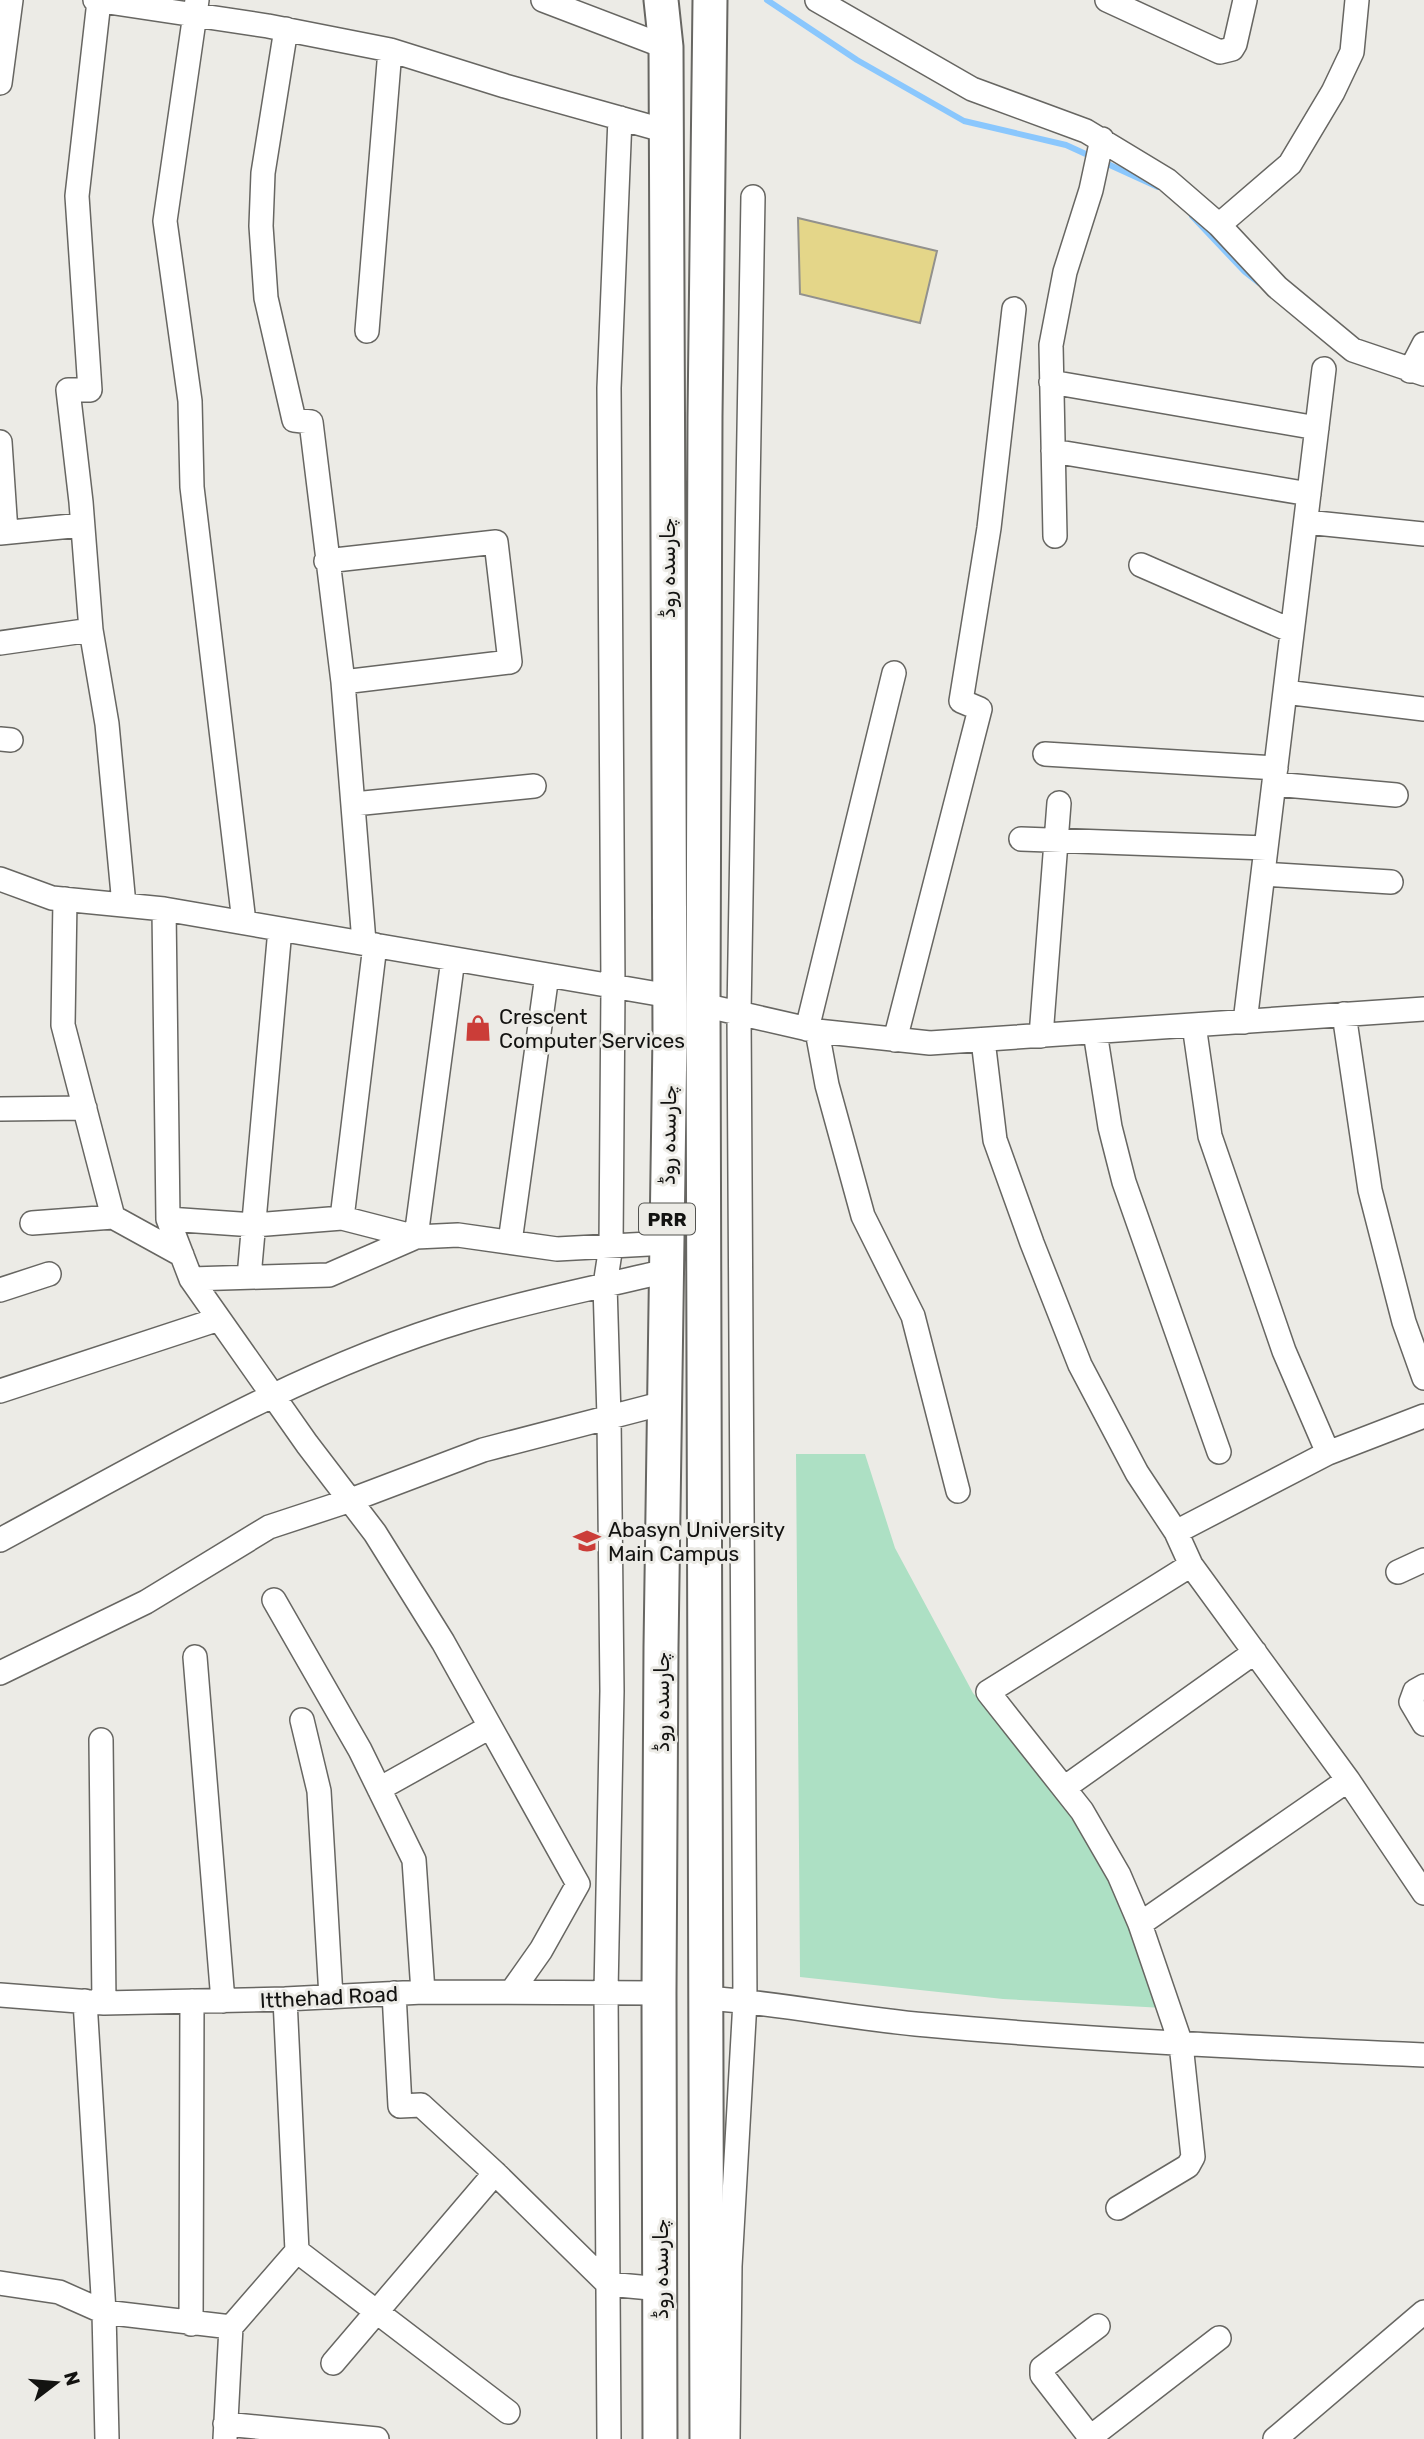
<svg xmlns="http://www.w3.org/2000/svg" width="1424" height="2439" viewBox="0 0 1424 2439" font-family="Rubik,Vazirmatn,sans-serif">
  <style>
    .green { fill: #ade0c4 }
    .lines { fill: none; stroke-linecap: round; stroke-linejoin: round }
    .stream { stroke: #8ac7fd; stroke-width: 6 }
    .building { fill: #e4d689; stroke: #92918d; stroke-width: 2 }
    .minor-casing { stroke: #676662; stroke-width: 26 }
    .highway-casing { stroke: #676662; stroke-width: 37 }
    .minor { stroke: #fff; stroke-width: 23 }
    .highway { stroke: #fff; stroke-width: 33 }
    .labels { text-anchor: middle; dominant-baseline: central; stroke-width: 6; stroke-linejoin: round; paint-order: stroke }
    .shield { fill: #ecebe6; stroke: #545451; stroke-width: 2 }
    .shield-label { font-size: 19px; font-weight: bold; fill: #131311 }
    .street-label { font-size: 21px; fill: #131311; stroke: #ecebe6 }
    .poi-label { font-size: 21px; fill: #131311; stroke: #ecebe6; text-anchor: start }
  </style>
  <rect width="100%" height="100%" fill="#ecebe6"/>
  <path class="green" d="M 796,1454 L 865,1454 L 895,1548 L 973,1693 L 1080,1817 L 1181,2009 L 1003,1999 L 800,1977 Z"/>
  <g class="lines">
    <path class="stream" d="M 767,0 L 857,60 L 964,121 L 1066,145 L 1158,187
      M 1192,216 L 1245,272 L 1259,283"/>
  </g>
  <path class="building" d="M 798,218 L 937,251 L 920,323 L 800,294 Z"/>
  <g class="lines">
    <defs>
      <path id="minor" d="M 95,0 L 268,26 L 390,50 L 505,86 L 666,131
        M 197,0 L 165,221 L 190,401 L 192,487 L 244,922
        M 543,0 L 666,47
        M 817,0 L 972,89 L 1086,131 L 1167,180 L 1219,225 L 1277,287 L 1353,350 L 1424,374
        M 1107,0 L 1220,52 L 1232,49 L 1235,44 L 1245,0
        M 99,1 L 77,196 L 90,390 L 68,390 L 81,502 L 91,630 L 107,724 L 124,905
        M 286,29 L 263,173 L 261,226 L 266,298 L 294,420 L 311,422 L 343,682 L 364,942
        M 0,83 L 11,0
        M 1219,225 L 1290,164 L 1333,92 L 1352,52 L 1357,0
        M 367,331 L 390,50
        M 1410,371 L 1424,344
        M 1051,382 L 1317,428
        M 0,442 L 6,532
        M 1053,451 L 1309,494
        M 1306,522 L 1424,534
        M 0,533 L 82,525
        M 1055,536 L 1051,345 L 1065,272 L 1091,190 L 1102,139
        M 326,561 L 496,542 L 510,662 L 343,682
        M 1141,565 L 1292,631
        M 0,643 L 91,630
        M 1285,692 L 1424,709
        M 0,739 L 11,740
        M 1045,754 L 1276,768
        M 1274,784 L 1396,795
        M 354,804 L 534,786
        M 1021,839 L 1266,848
        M 1263,874 L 1391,882
        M 0,879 L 52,898 L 164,909 L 670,996
        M 65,899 L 63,1025 L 113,1217 L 182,1255
        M 164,909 L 168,1219 L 254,1225 L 342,1218
        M 375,945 L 342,1218 L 416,1237 L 453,959
        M 703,1005 L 817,1031 L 930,1043 L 1424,1009
        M 1344,1014 L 1370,1190 L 1404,1322 L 1424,1378
        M 1245,1022 L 1324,369
        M 807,1029 L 894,673
        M 817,1031 L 827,1085 L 863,1216 L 913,1316 L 958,1491
        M 1095,1032 L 1110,1127 L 1124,1182 L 1219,1452
        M 1041,1036 L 1059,803
        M 895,1040 L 980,709 L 961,701 L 989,528 L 1014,309
        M 983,1040 L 995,1140 L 1032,1243 L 1080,1365 L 1137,1473 L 1176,1532
        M 0,1109 L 85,1108
        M 168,1219 L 191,1279 L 307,1444 L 375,1533 L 443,1642 L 578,1884 L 541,1950 L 512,1991
        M 32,1223 L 113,1217
        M 510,1242 L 547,975
        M 249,1277 L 280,929
        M 191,1279 L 329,1275 L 416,1237 L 458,1235 L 557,1249 L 667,1243
        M 0,1290 L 49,1274
        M 0,1391 L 219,1319
        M 1328,1453 L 1424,1416
        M 0,1540 C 151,1459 300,1369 465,1320 C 531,1300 600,1287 666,1271
        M 1191,1565 L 1348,1780 L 1424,1893
        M 1398,1572 L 1424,1560
        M 274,1600 L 360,1750 L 414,1860 L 423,1992
        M 195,1657 L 223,2001
        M 0,1673 L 146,1602 L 269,1527 L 351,1500 L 483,1450 L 664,1403
        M 1424,1686 L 1415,1691 L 1411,1702 L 1424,1724
        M 302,1720 L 319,1791 L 331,1997
        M 101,1740 L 104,2003
        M 1064,1788 L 1255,1652
        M 379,1789 L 490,1727
        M 1140,1924 L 1348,1780
        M 394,1993 L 400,2106 L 421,2105 L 495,2173 L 608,2284 L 661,2289
        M 0,1995 L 104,2003 L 285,1999 L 423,1992 L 659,1993
        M 706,1998 C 780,2003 853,2019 927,2025 C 1092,2040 1258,2048 1424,2055
        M 285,1999 L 297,2251 L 508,2412
        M 85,2001 L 104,2312 L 107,2439
        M 1118,2208 L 1188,2166 L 1193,2157 L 1181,2044 L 1140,1924 L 1119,1875 L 1082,1811 L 988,1692 L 1191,1565 L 1176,1532 L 1328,1453 L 1284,1351 L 1210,1136 L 1194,1025
        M 0,2283 L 59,2292 L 104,2312 L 231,2327
        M 191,2324 L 192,2001
        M 333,2363 L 495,2173
        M 225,2424 L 377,2439
        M 1090,2437 L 1042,2375 L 1042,2368 L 1098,2326
        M 225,2439 L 231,2327 L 297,2251
        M 609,2439 L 606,1992 L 612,1691 L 609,1417 L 605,1285 L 611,1246 L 613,986 L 609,388 L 620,118
        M 728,2439 L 730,2266 L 745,2001 L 739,1014 L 753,197
        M 1088,2439 L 1219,2338
        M 1275,2439 L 1424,2312"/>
      <path id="highway" d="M 660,2439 L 659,1993 L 661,1647 L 670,1035 L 666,47 L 661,0
        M 707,2439 L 703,1005 L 705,417 L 710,0"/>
    </defs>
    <use href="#minor" class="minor-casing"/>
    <use href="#highway" class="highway-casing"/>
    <use href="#minor" class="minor"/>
    <use href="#highway" class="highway"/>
  </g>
  <defs>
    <symbol id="shop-bare" viewBox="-9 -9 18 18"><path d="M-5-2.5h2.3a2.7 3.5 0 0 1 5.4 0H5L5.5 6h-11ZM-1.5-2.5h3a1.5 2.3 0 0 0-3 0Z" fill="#cb3d38" stroke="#ecebe6" stroke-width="2.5" paint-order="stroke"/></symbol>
    <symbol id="university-bare" viewBox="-9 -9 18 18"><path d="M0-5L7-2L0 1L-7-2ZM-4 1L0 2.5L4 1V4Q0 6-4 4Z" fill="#cb3d38" stroke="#ecebe6" stroke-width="2.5" paint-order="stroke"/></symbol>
  </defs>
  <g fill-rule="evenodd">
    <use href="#shop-bare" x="459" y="1009" width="38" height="38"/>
    <use href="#university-bare" x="568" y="1522" width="38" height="38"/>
  </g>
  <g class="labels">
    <rect class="shield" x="639" y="1203.5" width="56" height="31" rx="5"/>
    <g class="shield-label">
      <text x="667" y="1219">PRR</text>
    </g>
    <g class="street-label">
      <text transform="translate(667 568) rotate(-90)">چارسدہ روڈ</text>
      <text transform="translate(668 1135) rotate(-89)">چارسدہ روڈ</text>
      <text transform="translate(661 1702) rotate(-90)">چارسدہ روڈ</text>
      <text transform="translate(329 1997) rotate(-3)">Itthehad Road</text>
      <text transform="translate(660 2269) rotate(-90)">چارسدہ روڈ</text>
    </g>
    <g class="poi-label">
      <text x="499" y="1016">Crescent<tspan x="499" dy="24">Computer Services</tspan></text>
      <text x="608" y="1529">Abasyn University<tspan x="608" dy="24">Main Campus</tspan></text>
    </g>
  </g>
  <g transform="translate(56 2383) rotate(74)" stroke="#ecebe6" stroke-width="5" paint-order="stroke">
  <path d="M0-5L12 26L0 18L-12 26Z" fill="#131311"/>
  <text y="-10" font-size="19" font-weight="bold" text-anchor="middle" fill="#131311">N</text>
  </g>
</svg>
